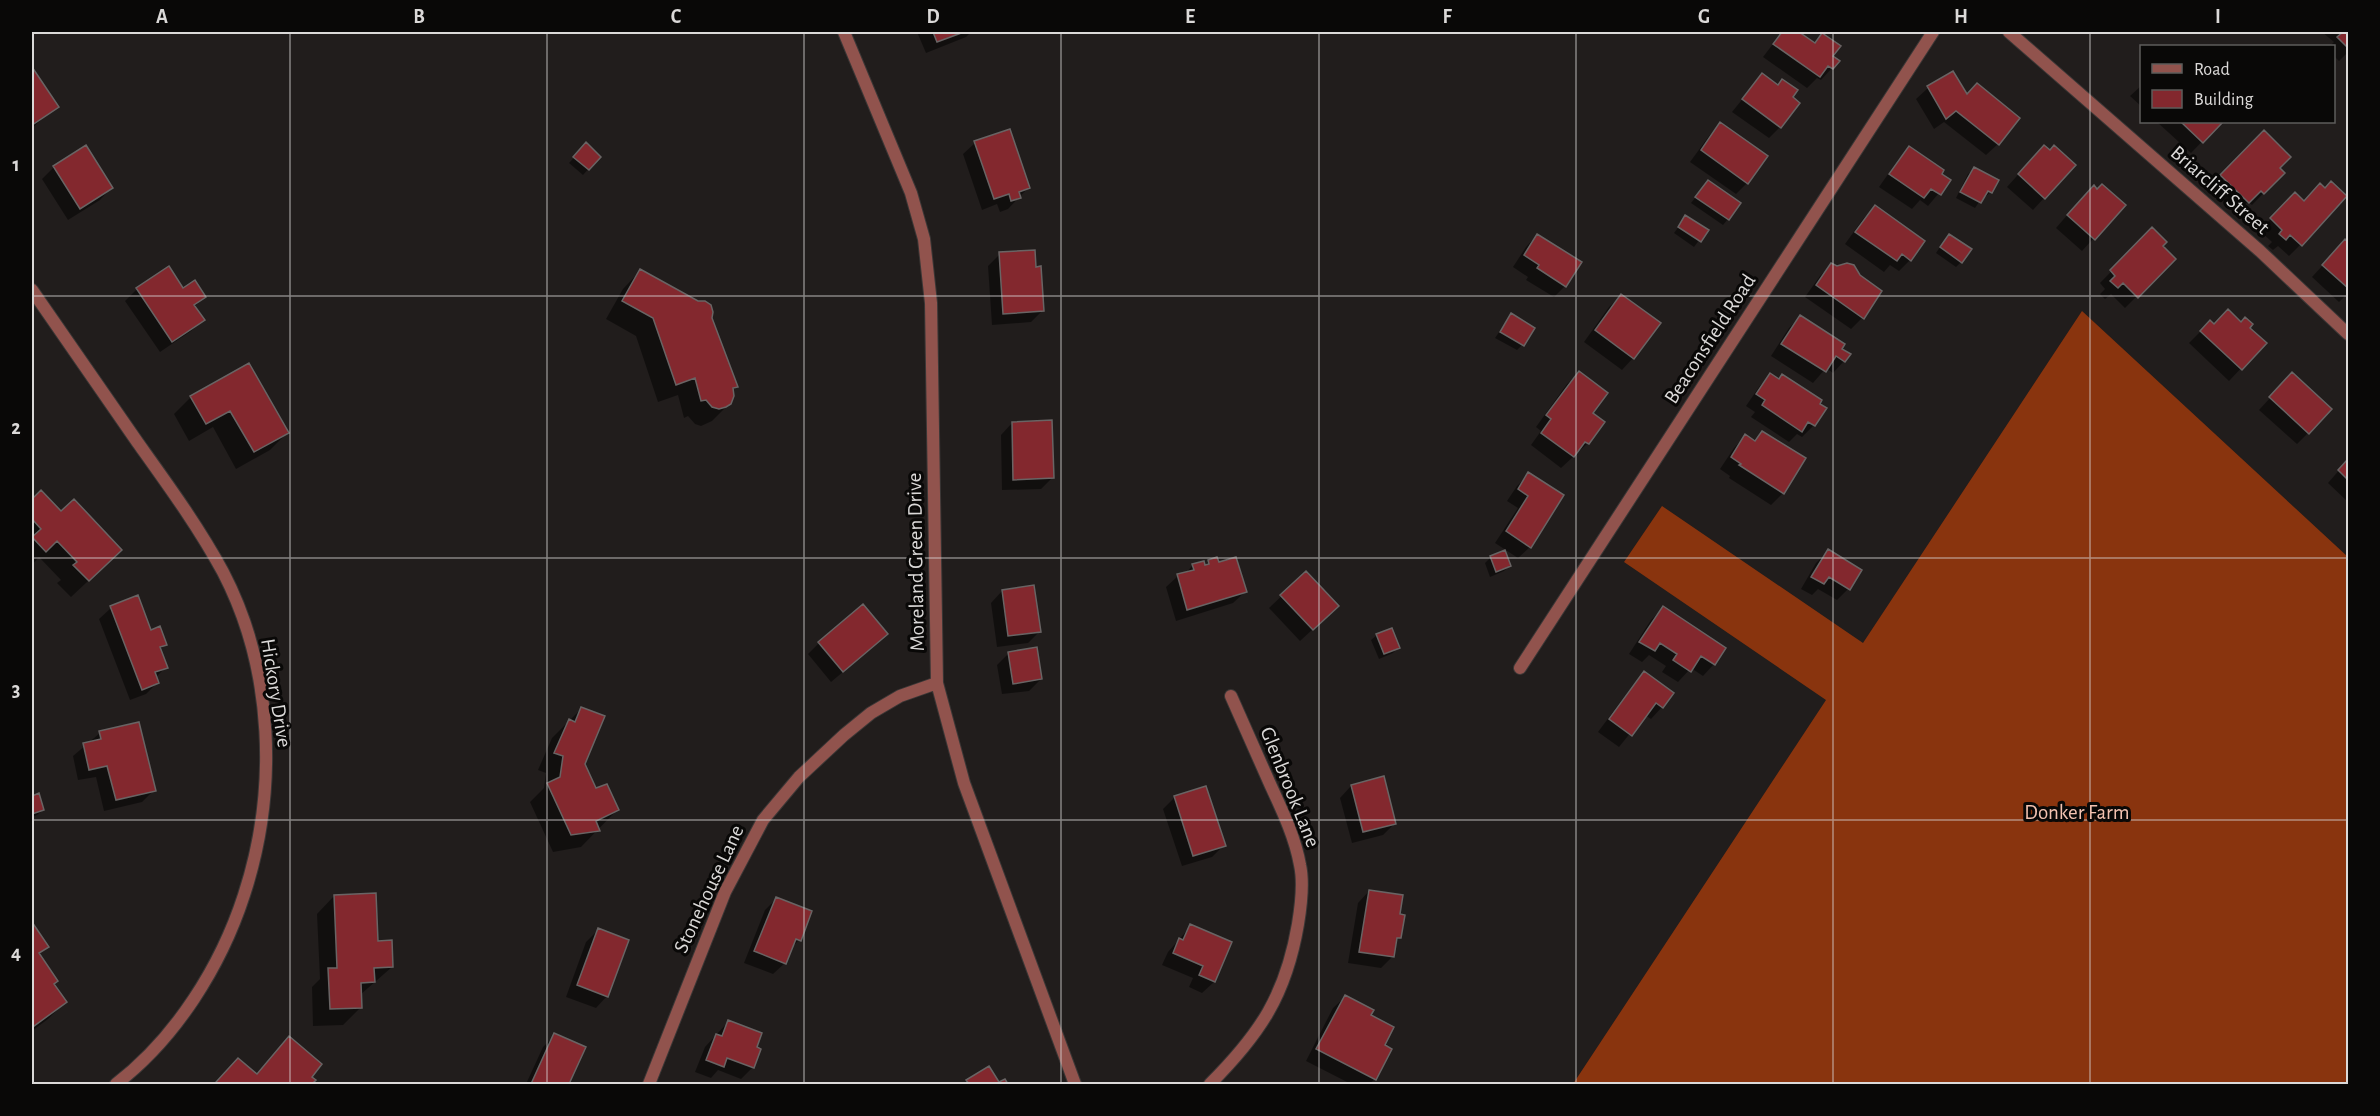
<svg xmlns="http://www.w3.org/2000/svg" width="2380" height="1116" viewBox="0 0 2380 1116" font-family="'Alegreya Sans',sans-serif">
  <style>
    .forest { fill: #89340e }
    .shadow { fill: #0007 }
    .building { fill: #83282e; stroke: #696464; stroke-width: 1.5 }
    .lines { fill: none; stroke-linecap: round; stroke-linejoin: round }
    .minor-casing { stroke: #3b3736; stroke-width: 14 }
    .minor { stroke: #91534d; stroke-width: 12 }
    .grid { fill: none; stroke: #dbd9d8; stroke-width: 1.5; stroke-opacity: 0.55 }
    .labels { text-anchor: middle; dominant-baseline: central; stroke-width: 6; stroke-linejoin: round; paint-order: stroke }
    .street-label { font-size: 21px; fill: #dbd9d8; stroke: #090807 }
    .park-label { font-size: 21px; fill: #f3c2b0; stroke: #090807 }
    .neatline { fill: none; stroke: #dbd9d8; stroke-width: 2 }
    .grid-label { font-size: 20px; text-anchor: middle; font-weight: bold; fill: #dbd9d8 }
  </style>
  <rect width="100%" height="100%" fill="#211d1c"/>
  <path class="forest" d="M 2082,311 L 2348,557 L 2348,1084 L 1573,1084 L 1826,700 L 1624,562 L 1662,506 L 1863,643 Z"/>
  <path class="shadow" d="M 917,32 L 971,32 L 966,37 L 926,53 Z
    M 1782,32 L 1796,32 L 1814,44 L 1822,35 L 1831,57 L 1832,68 L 1821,80 L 1817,78 L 1807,88 L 1763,57 Z
    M 2322,32 L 2348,32 L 2348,52 L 2339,61 L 2334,56 L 2334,46 L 2330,46 L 2334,42 Z
    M 32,69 L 57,106 L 32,128 Z
    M 1952,73 L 1998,144 L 1986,155 L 1944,122 L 1934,129 L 1916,99 L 1928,88 Z
    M 1762,75 L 1777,86 L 1780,127 L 1769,138 L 1732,112 Z
    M 2142,85 L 2142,107 L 2130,96 Z
    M 2157,122 L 2221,122 L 2191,153 Z
    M 1720,124 L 1747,183 L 1736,194 L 1690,162 L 1709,136 Z
    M 2264,133 L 2278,168 L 2283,173 L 2252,205 L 2248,202 L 2236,213 L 2210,187 Z
    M 975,143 L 1028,188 L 1008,209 L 1000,212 L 997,204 L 982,210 L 963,154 Z
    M 586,145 L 599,157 L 583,175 L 569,163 Z
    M 86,147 L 111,188 L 100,200 L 68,220 L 42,179 L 54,167 Z
    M 1909,148 L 1949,181 L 1928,206 L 1920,200 L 1912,209 L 1879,187 L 1898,160 Z
    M 2033,158 L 2044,198 L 2033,210 L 2007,187 Z
    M 1974,169 L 1991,192 L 1985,197 L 1983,196 L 1975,208 L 1956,198 L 1968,174 Z
    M 1708,182 L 1728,219 L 1723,225 L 1691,203 Z
    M 2325,190 L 2345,196 L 2300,245 L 2289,256 L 2278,246 L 2273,250 L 2268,246 L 2272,242 L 2260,231 L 2283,205 L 2303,202 Z
    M 2082,198 L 2124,205 L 2082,251 L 2056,228 Z
    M 1875,207 L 1910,260 L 1899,271 L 1890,265 L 1884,272 L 1845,244 L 1863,219 Z
    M 1686,217 L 1706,231 L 1694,247 L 1674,233 Z
    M 2152,230 L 2161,246 L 2174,259 L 2125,308 L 2111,294 L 2105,299 L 2100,294 L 2105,289 L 2100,283 Z
    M 1537,235 L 1565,286 L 1554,297 L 1526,280 L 1528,277 L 1513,267 L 1526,247 Z
    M 1944,241 L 1961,262 L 1956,267 L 1936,253 Z
    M 2345,241 L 2348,244 L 2348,293 L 2339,302 L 2312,277 Z
    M 1000,254 L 1042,311 L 1031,322 L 992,325 L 988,266 Z
    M 1831,265 L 1862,318 L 1851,329 L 1805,297 L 1820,276 Z
    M 640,271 L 711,318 L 736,387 L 732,390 L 730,403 L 712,421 L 701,426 L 695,424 L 688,416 L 684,418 L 678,395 L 658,402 L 636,336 L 606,319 L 623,289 Z
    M 137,289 L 183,290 L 204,297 L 194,307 L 203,320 L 191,331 L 160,352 L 125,301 Z
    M 1621,296 L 1633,358 L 1622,370 L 1584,342 L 1609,307 Z
    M 1511,315 L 1522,345 L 1517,350 L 1495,338 Z
    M 1800,317 L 1840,349 L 1844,361 L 1833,373 L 1826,368 L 1813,383 L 1771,356 L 1789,328 Z
    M 2210,322 L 2214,326 L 2248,328 L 2265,343 L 2229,381 L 2189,343 Z
    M 249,365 L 287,433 L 270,450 L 236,469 L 213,427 L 189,441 L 174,414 L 191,397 Z
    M 1579,373 L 1590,414 L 1603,422 L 1587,444 L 1561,468 L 1531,445 L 1541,431 L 1536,427 L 1567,384 Z
    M 1770,375 L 1814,425 L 1802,437 L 1797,434 L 1789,442 L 1751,417 L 1755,412 L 1746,406 L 1759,387 Z
    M 2281,386 L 2308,433 L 2297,444 L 2259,410 Z
    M 1012,423 L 1052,478 L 1041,489 L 1002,490 L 1001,435 Z
    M 1762,433 L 1804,459 L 1783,493 L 1771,505 L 1729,478 L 1730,476 L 1720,469 L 1734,448 L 1745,436 L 1753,441 Z
    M 2348,460 L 2348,502 L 2328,483 Z
    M 1529,474 L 1530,547 L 1518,558 L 1495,543 L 1518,508 L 1507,501 L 1517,486 Z
    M 41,492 L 103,567 L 71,597 L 57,583 L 61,580 L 39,557 L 32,565 L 32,501 Z
    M 1828,551 L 1848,589 L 1837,600 L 1818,589 L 1812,595 L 1801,589 L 1816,563 Z
    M 1504,552 L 1509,566 L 1504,571 L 1490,577 L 1485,563 L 1490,558 Z
    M 1209,561 L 1218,564 L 1245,592 L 1233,603 L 1176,621 L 1166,587 L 1178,576 L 1185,574 L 1193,565 L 1204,566 Z
    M 1306,573 L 1325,618 L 1300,641 L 1269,608 Z
    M 1002,591 L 1039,632 L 1028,643 L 997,647 L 991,603 Z
    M 111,608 L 150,632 L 165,644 L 160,650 L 166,667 L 155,678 L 157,683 L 146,694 L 130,700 L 99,619 Z
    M 1663,608 L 1714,664 L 1703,676 L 1691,668 L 1678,682 L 1662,672 L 1666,666 L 1649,655 L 1642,662 L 1629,654 L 1651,620 Z
    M 1377,635 L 1398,647 L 1393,653 L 1379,659 L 1371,640 Z
    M 819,643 L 875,645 L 831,682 L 808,654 Z
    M 1009,653 L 1041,679 L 1029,691 L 1002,694 L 997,665 Z
    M 1644,673 L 1662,707 L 1651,719 L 1645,715 L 1619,747 L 1598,732 L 1633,685 Z
    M 582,708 L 583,764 L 595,790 L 617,810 L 581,847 L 553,852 L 530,802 L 544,788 L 546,773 L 538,770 L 552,738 Z
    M 100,733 L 154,790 L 142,802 L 104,811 L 96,777 L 78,780 L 73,756 Z
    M 1351,786 L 1395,823 L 1383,835 L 1352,843 L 1340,798 Z
    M 38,795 L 43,810 L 37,815 L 32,817 L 32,797 Z
    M 1175,797 L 1224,845 L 1212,857 L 1182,866 L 1163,809 Z
    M 1369,891 L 1399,938 L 1395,942 L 1392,957 L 1381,968 L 1348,963 L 1358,903 Z
    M 334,896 L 376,942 L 392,967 L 360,995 L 361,1007 L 343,1025 L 313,1026 L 312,987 L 320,979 L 317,914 Z
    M 777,898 L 799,940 L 790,949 L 785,963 L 773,974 L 744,963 L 765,910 Z
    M 32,925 L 47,946 L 38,955 L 53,985 L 65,1002 L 48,1019 L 32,1031 Z
    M 1191,926 L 1230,943 L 1214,982 L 1202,993 L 1189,987 L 1193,978 L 1162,965 L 1168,952 Z
    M 598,930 L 607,996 L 596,1008 L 566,997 L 586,942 Z
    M 1345,997 L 1382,1046 L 1390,1050 L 1375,1079 L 1369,1084 L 1351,1084 L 1306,1061 L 1333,1008 Z
    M 728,1022 L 755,1048 L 753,1067 L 741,1079 L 718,1070 L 711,1078 L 695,1072 L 705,1047 Z
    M 555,1035 L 584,1048 L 567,1084 L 526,1084 L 543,1047 Z
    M 290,1038 L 309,1077 L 313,1080 L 310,1084 L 214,1084 L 221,1077 L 256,1074 Z
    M 989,1068 L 999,1084 L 1004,1081 L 1006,1084 L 964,1084 Z"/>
  <path class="building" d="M 933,32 L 964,32 L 937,42 Z
    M 1782,32 L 1799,32 L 1815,43 L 1822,33 L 1841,46 L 1833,56 L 1840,61 L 1833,69 L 1828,66 L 1820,77 L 1773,44 Z
    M 2343,32 L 2348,32 L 2348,48 L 2337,37 Z
    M 32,67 L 59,107 L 32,125 Z
    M 1953,71 L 1967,94 L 1977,83 L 2020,118 L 1999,145 L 1956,111 L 1946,119 L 1927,86 Z
    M 1762,73 L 1778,85 L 1782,79 L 1798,90 L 1793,97 L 1800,103 L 1781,128 L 1742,99 Z
    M 1720,122 L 1768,156 L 1748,184 L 1701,150 Z
    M 2181,122 L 2223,122 L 2203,143 Z
    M 1010,129 L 1030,188 L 1019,192 L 1021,198 L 1011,201 L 1009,194 L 994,199 L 974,141 Z
    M 2264,130 L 2291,157 L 2280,168 L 2285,173 L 2264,194 L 2261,191 L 2249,203 L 2220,175 Z
    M 586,142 L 601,157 L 589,170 L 573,157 Z
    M 86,145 L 113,188 L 80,209 L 53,166 Z
    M 2044,145 L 2050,150 L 2054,145 L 2076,165 L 2045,199 L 2018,174 Z
    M 1909,146 L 1944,170 L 1942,174 L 1951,180 L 1941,195 L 1931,189 L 1924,198 L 1889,174 Z
    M 1974,167 L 1999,180 L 1992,193 L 1988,191 L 1981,203 L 1960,192 Z
    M 1708,180 L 1741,203 L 1729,220 L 1695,197 Z
    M 2331,181 L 2347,196 L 2302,246 L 2290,235 L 2286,240 L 2279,234 L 2282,230 L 2270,218 L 2295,192 L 2304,201 L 2320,183 L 2325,188 Z
    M 2102,184 L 2126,205 L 2095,240 L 2067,215 L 2094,185 L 2097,189 Z
    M 1875,205 L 1925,241 L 1911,261 L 1902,254 L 1897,261 L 1855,232 Z
    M 1685,215 L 1709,230 L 1701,242 L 1678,227 Z
    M 2152,227 L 2167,242 L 2163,246 L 2176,259 L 2138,298 L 2123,283 L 2118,288 L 2110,281 L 2115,276 L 2110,270 Z
    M 1537,234 L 1582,262 L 1566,287 L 1537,268 L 1539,265 L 1524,255 Z
    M 1949,234 L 1972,249 L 1962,263 L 1940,247 Z
    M 2345,239 L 2348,242 L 2348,288 L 2322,265 Z
    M 1035,250 L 1036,267 L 1041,266 L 1044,311 L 1003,314 L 999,252 Z
    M 1831,263 L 1837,266 L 1847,263 L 1854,265 L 1860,275 L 1882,291 L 1864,319 L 1816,285 Z
    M 169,266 L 183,288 L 195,280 L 206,297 L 194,305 L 205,320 L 172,342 L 136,288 Z
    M 640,269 L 698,301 L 705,301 L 711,305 L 713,312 L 712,318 L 738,387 L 733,388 L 734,396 L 731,404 L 726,407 L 719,409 L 712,407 L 706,400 L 701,401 L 695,378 L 676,385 L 653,318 L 622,301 Z
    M 1621,294 L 1661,323 L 1634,359 L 1595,330 Z
    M 2228,309 L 2241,322 L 2245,317 L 2253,324 L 2250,328 L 2267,343 L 2242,370 L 2200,331 L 2210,320 L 2214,324 Z
    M 1511,313 L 1535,328 L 1524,346 L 1500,332 Z
    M 1800,315 L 1845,344 L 1842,349 L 1851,354 L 1845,362 L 1836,356 L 1826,372 L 1781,344 Z
    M 249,363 L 289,433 L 254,452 L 230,411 L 206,424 L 190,396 Z
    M 1579,371 L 1608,393 L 1593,413 L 1605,422 L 1589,444 L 1585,442 L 1574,457 L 1541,433 L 1551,419 L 1546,415 Z
    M 2292,372 L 2332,409 L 2309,434 L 2269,397 Z
    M 1770,373 L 1779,379 L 1782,374 L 1822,400 L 1820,404 L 1827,408 L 1815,426 L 1808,422 L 1802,432 L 1762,405 L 1765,400 L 1756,394 Z
    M 1052,420 L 1054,478 L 1013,480 L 1012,422 Z
    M 1762,431 L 1806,458 L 1784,494 L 1739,465 L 1741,464 L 1731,457 L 1745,434 L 1755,441 Z
    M 2348,459 L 2348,480 L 2338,470 Z
    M 1528,472 L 1564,495 L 1531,548 L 1506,531 L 1528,496 L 1518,489 Z
    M 41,490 L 61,511 L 74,499 L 122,550 L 89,581 L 73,565 L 77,562 L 57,541 L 46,552 L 32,537 L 41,529 L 32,519 L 32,499 Z
    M 1828,549 L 1862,570 L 1850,590 L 1829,577 L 1824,584 L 1811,577 Z
    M 1505,550 L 1511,566 L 1496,572 L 1490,556 Z
    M 1217,557 L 1219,562 L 1236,557 L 1247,592 L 1187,610 L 1177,574 L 1194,570 L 1192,564 L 1204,561 L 1205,565 L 1209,564 L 1208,560 Z
    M 1306,571 L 1339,606 L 1313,630 L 1280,595 Z
    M 1034,585 L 1041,632 L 1008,636 L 1002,590 Z
    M 138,595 L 151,630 L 160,626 L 167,645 L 160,647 L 168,668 L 155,672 L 159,683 L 142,690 L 110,606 Z
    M 863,604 L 888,634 L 843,672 L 818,642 Z
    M 1663,606 L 1726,648 L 1715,665 L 1701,656 L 1691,672 L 1673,660 L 1677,654 L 1660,643 L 1655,651 L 1639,642 Z
    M 1392,628 L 1400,648 L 1384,654 L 1376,634 Z
    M 1037,647 L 1042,679 L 1013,684 L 1008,652 Z
    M 1644,671 L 1674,693 L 1663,708 L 1656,703 L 1632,736 L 1609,719 Z
    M 581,707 L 605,716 L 585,764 L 596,788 L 607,784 L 619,810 L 596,821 L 600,831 L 571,835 L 547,783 L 560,777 L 563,756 L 554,753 L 569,719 L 575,722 Z
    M 139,722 L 156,791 L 116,800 L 107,766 L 89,770 L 83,743 L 101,739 L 99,731 Z
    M 1384,776 L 1396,824 L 1363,832 L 1351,785 Z
    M 1206,786 L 1226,846 L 1193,856 L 1174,796 Z
    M 39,793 L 44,810 L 32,814 L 32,796 Z
    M 1369,890 L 1403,895 L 1400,914 L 1405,915 L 1401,938 L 1397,938 L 1394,957 L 1359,952 Z
    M 376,893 L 378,941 L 392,940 L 393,967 L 374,968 L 375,982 L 361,983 L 362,1008 L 330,1009 L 328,968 L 337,968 L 334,895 Z
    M 776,897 L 812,911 L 801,941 L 796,939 L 786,964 L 754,951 Z
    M 32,922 L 49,947 L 39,953 L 58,981 L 54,984 L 67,1002 L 34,1026 L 32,1022 Z
    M 1190,924 L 1232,942 L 1215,982 L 1199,975 L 1203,966 L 1173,953 L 1179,938 L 1183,940 Z
    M 598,928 L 629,940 L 608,997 L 577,985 Z
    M 1345,995 L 1374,1010 L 1371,1015 L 1394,1027 L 1385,1045 L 1392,1049 L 1376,1080 L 1316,1049 Z
    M 728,1020 L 762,1033 L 757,1047 L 761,1049 L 754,1068 L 727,1058 L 724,1067 L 706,1060 L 716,1034 L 722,1036 Z
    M 554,1033 L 586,1047 L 569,1084 L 531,1084 Z
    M 289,1036 L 322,1064 L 312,1077 L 316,1080 L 312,1084 L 219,1084 L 216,1082 L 238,1058 L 257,1074 Z
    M 989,1066 L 999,1082 L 1005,1079 L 1008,1084 L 969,1084 L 966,1080 Z"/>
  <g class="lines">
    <defs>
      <path id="minor" d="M 844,32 L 911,193 L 924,239 L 931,303 L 937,683 L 964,783 L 1075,1084
        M 2009,32 L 2260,251 L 2348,334
        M 32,290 C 67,341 103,392 138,443 C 168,485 198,526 223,572 C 274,670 278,791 244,895 C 221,966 176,1038 116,1084
        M 1520,668 L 1933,32
        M 649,1084 L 725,892 L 763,820 L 799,777 L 844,735 L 871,713 L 900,696 L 937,683
        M 1210,1084 C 1260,1034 1286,995 1298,924 C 1301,906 1304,883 1300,865 C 1295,837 1282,810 1270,784 C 1257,755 1244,725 1231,696"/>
    </defs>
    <use href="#minor" class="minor-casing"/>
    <use href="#minor" class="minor"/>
  </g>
  <path class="grid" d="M 290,32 L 290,1084M 547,32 L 547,1084M 804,32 L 804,1084M 1061,32 L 1061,1084M 1319,32 L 1319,1084M 1576,32 L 1576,1084M 1833,32 L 1833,1084M 2090,32 L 2090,1084M 32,296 L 2348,296M 32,558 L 2348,558M 32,820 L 2348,820"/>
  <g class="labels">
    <g class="street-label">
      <text transform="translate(2220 190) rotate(41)">Briarcliff Street</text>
      <text transform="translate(1710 339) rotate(-57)">Beaconsfield Road</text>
      <text transform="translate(916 562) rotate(-91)">Moreland Green Drive</text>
      <text transform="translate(276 693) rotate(81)">Hickory Drive</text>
      <text transform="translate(1290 787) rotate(68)">Glenbrook Lane</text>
      <text transform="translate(709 889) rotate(-65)">Stonehouse Lane</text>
    </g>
    <g class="park-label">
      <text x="2077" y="812">Donker Farm</text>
    </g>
  </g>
  <rect width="2380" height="1116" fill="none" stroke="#090807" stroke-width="66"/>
  <rect x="2140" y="45" width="195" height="78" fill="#090807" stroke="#5d5c5b" stroke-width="1.5"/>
  <rect x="2152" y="64" width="30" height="9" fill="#91534d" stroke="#5d5c5b" stroke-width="1.5"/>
  <text x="2194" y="75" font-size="18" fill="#dbd9d8">Road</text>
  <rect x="2152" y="90" width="30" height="18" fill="#83282e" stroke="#5d5c5b" stroke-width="1.5"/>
  <text x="2194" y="105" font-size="18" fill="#dbd9d8">Building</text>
  <rect x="33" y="33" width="2314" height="1050" class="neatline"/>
  <g class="grid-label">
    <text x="162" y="23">A</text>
    <text x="419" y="23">B</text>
    <text x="676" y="23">C</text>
    <text x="933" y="23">D</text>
    <text x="1190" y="23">E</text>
    <text x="1447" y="23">F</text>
    <text x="1704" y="23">G</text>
    <text x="1961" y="23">H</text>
    <text x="2218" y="23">I</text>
    <text x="16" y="171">1</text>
    <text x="16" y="434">2</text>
    <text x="16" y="696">3</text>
    <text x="16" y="959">4</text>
  </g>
</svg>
